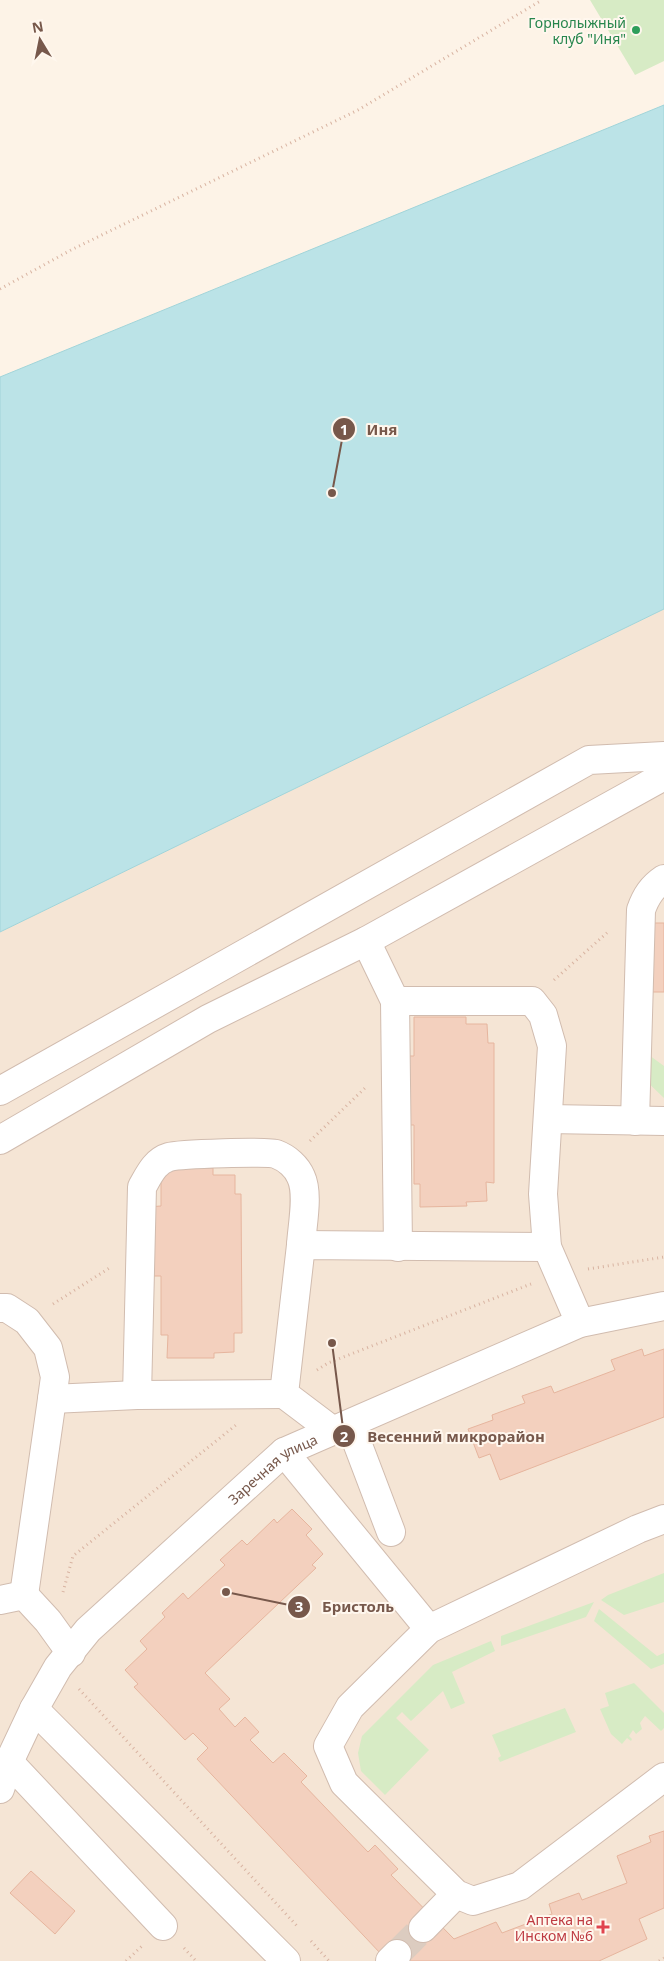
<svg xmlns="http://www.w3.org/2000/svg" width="664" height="1961" viewBox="0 0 664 1961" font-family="'Noto Sans',sans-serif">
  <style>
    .residential { fill: #f5e5d5 }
    .green { fill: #d7ebc5 }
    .water { fill: #bbe3e7; stroke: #a1d4d9 }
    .building { fill: #f3d0be; stroke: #e6b59e }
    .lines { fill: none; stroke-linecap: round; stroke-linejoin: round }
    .minor-tunnel { stroke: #dcccc0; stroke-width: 28; stroke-dasharray: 28 14; stroke-linecap: butt }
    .minor-casing { stroke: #d1bcaf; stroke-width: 30 }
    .path { stroke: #d8b3a1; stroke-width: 3; stroke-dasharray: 1 4; stroke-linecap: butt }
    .minor { stroke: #fff; stroke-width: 28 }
    .leisure-dot { fill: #2e9e5b; stroke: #fff7ee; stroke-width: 2 }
    .health-dot { fill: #e0444e; stroke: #fff7ee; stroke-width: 2 }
    .labels { text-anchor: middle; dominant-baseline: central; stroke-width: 4; stroke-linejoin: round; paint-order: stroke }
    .leisure-label { font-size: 14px; fill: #27864d; stroke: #fff7ee; text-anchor: end }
    .street-label { font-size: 14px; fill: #77584b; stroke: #fff7ee }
    .health-label { font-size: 14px; fill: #be3a42; stroke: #fff7ee; text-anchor: end }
    .leader { fill: none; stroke: #77584b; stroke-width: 2 }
    .callout-dot { fill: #77584b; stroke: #fff7ee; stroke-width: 2 }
    .mark-label { font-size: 15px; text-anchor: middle; font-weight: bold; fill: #fff }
    .callout-label { font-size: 15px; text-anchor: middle; font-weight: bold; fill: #77584b; stroke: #fff7ee; stroke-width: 4; stroke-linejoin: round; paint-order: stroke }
  </style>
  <rect width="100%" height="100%" fill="#fdf3e7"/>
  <path class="residential" d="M 664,609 L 664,1961 L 0,1961 L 0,932 Z"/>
  <path class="green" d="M 590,0 L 664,0 L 664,61 L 635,75 Z
    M 642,1050 L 664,1066 L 664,1098 L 640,1075 Z
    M 664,1573 L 664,1602 L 624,1615 L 601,1600 L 608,1595 Z
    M 594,1602 L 586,1617 L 501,1646 L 501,1636 Z
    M 599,1609 L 657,1656 L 664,1653 L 664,1664 L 651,1669 L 594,1621 Z
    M 491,1641 L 495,1651 L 452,1672 L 465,1703 L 451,1709 L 443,1691 L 411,1721 L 402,1712 L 396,1718 L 429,1750 L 385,1795 L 361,1771 L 358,1753 L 362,1736 L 433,1665 Z
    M 634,1683 L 664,1713 L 664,1728 L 661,1731 L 645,1716 L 640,1723 L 642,1729 L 636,1734 L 633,1730 L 629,1736 L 632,1739 L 631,1741 L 627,1738 L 622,1744 L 611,1734 L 600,1709 L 609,1706 L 605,1693 Z
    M 565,1708 L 576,1732 L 500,1762 L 498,1758 L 501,1756 L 492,1735 Z"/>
  <path class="water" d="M 664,105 L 664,609 L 0,932 L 0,377 Z"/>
  <path class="building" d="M 652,923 L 664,923 L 664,992 L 652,992 Z
    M 414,1017 L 466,1017 L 466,1024 L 487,1024 L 488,1043 L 494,1043 L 494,1183 L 486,1182 L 487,1201 L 466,1202 L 467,1206 L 420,1207 L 420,1184 L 414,1184 L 414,1125 L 400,1125 L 400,1056 L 414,1056 Z
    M 161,1168 L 213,1168 L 213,1175 L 235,1175 L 235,1194 L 241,1194 L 242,1333 L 234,1333 L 234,1352 L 214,1353 L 214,1358 L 167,1358 L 168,1335 L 161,1335 L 161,1276 L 147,1276 L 147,1207 L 161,1206 Z
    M 642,1349 L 644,1356 L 664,1349 L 664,1417 L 500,1480 L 490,1454 L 479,1458 L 468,1429 L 493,1420 L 492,1415 L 525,1403 L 522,1396 L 551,1386 L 554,1393 L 615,1370 L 611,1360 Z
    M 292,1509 L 312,1529 L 306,1535 L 323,1554 L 312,1565 L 316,1568 L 205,1673 L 230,1699 L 219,1709 L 235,1727 L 245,1717 L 259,1732 L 250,1740 L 273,1763 L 284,1753 L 307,1776 L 301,1782 L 368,1852 L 375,1845 L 398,1869 L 391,1875 L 454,1939 L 496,1922 L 502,1933 L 552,1914 L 549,1904 L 579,1893 L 582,1900 L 627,1883 L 617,1856 L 651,1842 L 649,1836 L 664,1831 L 664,1908 L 639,1919 L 647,1939 L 599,1961 L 401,1961 L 381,1954 L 197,1759 L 208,1748 L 193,1733 L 185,1740 L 134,1687 L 138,1684 L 125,1670 L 147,1649 L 140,1641 L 165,1617 L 162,1613 L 183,1593 L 188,1599 L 225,1565 L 220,1560 L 242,1540 L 247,1545 L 274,1519 L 277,1523 Z
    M 31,1871 L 75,1911 L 55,1934 L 10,1893 Z"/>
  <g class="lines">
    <path class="minor-tunnel" d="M 397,1954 L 423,1928"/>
    <defs>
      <g id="minor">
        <path d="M 366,941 L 395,1001 L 398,1247"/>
        <path d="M 395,1001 L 532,1001 L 543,1015 L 552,1046 L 543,1194 L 547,1247 L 580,1323"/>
        <path d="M 0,1091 L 589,760 L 664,756"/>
        <path d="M 548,1119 L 664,1121"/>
        <path d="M 635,1121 L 641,910 C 646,896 652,887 664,879"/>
        <path d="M 0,1140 L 208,1019 L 366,941 L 664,776"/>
        <path d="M 0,1308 L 7,1308 L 27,1321 L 48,1348 L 55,1377 L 52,1399 L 137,1395 L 284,1394"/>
        <path d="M 137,1395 L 142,1187 C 149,1175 155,1161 169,1157 C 179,1154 269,1151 276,1154 C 287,1158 297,1167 301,1177 C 309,1194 302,1226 301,1245"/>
        <path d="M 350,1424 L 391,1532"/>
        <path d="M 333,1431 L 284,1394 L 301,1245 L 547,1247"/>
        <path d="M 284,1452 L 429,1629"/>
        <path d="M 664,1519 L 638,1529 L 429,1629 L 350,1707 L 328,1746 L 344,1783 L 456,1894 L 473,1901 L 520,1886 L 664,1777"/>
        <path d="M 24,1595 L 52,1399"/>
        <path d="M 0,1600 L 24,1595 L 48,1621 L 71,1653"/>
        <path d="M 34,1709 L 286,1961"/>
        <path d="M 9,1762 L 163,1926"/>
        <path id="s1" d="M 0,1789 L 9,1762 L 34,1709 L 58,1667 L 88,1630 L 284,1452 L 580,1323 L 664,1306"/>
        <path d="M 423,1928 L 456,1894"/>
        <path d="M 390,1961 L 397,1954"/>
      </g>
    </defs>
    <use href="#minor" class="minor-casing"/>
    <path class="path" d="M 0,289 L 71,250 L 358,110 L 542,0
      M 554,980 L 609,931
      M 310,1141 L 366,1087
      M 588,1269 L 664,1257
      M 53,1304 L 111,1267
      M 317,1370 L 328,1363 L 531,1284
      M 63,1592 L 73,1556 L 236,1425
      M 79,1689 L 297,1926
      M 311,1941 L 329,1961
      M 184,1948 L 196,1961
      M 126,1961 L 142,1946
      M 659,1961 L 664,1958"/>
    <use href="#minor" class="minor"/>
  </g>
  <circle class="leisure-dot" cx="636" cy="30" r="5"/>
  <path class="health-dot" d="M600.5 1919.5h5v5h5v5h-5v5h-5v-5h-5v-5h5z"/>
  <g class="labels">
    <g class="leisure-label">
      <text x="626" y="22">Горнолыжный<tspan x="626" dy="16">клуб "Иня"</tspan></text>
    </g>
    <g class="street-label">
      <text stroke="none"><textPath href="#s1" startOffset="429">Заречная улица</textPath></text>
    </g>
    <g class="health-label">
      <text x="593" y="1919">Аптека на<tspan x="593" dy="16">Инском №6</tspan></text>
    </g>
  </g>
  <path class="leader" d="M332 493L344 429M332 1343L344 1436M226 1592L299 1607"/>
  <g class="callout-dot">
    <circle cx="332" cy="493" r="5"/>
    <circle cx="332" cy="1343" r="5"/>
    <circle cx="226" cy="1592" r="5"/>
    <circle cx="344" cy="429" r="12"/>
    <circle cx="344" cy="1436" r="12"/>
    <circle cx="299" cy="1607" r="12"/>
  </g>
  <g class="mark-label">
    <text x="344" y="435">1</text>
    <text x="344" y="1442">2</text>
    <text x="299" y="1612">3</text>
  </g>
  <g class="callout-label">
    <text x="382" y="435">Иня</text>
    <text x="456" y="1442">Весенний микрорайон</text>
    <text x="358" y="1612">Бристоль</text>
  </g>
  <g transform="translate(40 40) rotate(350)" stroke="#fff7ee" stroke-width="4" paint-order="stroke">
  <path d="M0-4L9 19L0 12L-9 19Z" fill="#77584b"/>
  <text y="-8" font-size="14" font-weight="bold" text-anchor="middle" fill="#77584b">N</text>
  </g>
</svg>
